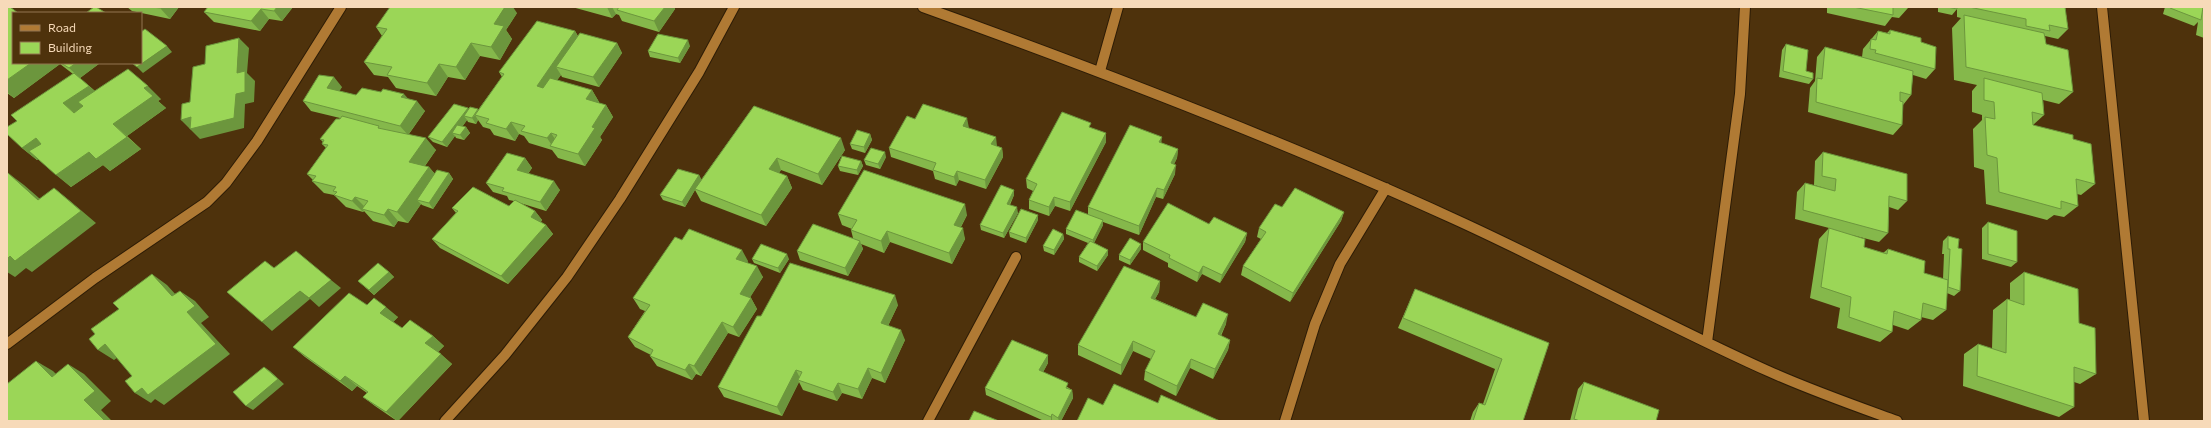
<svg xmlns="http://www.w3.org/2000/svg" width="2211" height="428" viewBox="0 0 2211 428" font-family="Commissioner,sans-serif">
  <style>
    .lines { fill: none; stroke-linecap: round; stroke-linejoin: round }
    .street-casing { stroke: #2d1c06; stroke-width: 12 }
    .street { stroke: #b07a34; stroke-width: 10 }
    .wall { fill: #85b84b }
    .shaded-wall { fill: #6c963d }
    .building { fill: #9bd657; stroke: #6c963d }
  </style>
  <rect width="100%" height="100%" fill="#4e320c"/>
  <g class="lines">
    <defs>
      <path id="street" d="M 923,7 C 1101,71 1279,139 1452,218 C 1558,266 1661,323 1768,371 C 1810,390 1853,405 1897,421
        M 2102,7 L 2144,421
        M 1100,71 L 1118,7
        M 1707,342 L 1740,94 L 1745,7
        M 7,344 L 95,278 L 207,202 L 226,183 L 257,141 L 341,7
        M 445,421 L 505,355 L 567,277 L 620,199 L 699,72 L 734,7
        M 928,421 L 1016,257
        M 1285,421 L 1315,324 L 1340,264 L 1386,188"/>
    </defs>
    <use href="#street" class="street-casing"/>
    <use href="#street" class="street"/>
  </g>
  <path class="wall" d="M 7,7 L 13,63 L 100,63 L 80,78 L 95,91 L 161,99 L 158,101 L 166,108 L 127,136 L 141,149 L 110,171 L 103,165 L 71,187 L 38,159 L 37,160 L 22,148 L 17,121 L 73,74 L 60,64 L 14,98 L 7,93 Z
    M 127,7 L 179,7 L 170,19 L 132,11 Z
    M 208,7 L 293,7 L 282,21 L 269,19 L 260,31 L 214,22 L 204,12 Z
    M 572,7 L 674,7 L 675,9 L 659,32 L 622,21 L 619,15 L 616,14 L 612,18 Z
    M 1827,7 L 1907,7 L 1908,8 L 1899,18 L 1892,17 L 1885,26 L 1827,13 Z
    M 1938,7 L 1957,7 L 1957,9 L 1952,15 L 1938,12 Z
    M 1957,7 L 2065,7 L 2068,29 L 2058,39 L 2045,36 L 2046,44 L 2073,92 L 2059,104 L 2043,100 L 2044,115 L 2033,125 L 2073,139 L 2095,184 L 2081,195 L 2077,194 L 2078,206 L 2064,217 L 2054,215 L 2047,220 L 1986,204 L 1984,170 L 1974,167 L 1973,129 L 1982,120 L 1982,115 L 1972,112 L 1972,91 L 1977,85 L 1954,80 L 1952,28 L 1961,18 L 1957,17 Z
    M 2165,7 L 2204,7 L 2204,38 L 2196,35 L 2198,22 L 2194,26 L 2163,14 Z
    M 517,13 L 506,30 L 512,39 L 500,60 L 480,56 L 465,80 L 448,77 L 436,96 L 396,88 L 388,77 L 374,75 L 364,62 L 382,36 L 376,27 Z
    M 1890,30 L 1921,42 L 1935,69 L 1926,79 L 1913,75 L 1911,95 L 1903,105 L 1902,125 L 1893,135 L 1808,112 L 1810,88 L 1815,81 L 1817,57 L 1825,47 L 1862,57 L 1863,49 L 1878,31 L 1887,33 Z
    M 575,31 L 578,36 L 617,43 L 622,53 L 599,87 L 562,77 L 561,75 L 557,80 L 592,90 L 599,102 L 599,103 L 606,105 L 613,117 L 600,137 L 602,140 L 585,166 L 558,158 L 552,150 L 529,143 L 524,136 L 519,134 L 515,141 L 494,135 L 490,129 L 483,127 L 478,120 L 476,124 L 468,122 L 467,120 L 462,127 L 466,127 L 470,133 L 464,140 L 456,138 L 455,136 L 447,147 L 433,142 L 428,137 L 468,108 L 469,109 L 478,110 L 502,77 L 499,72 Z
    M 1786,44 L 1806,71 L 1813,79 L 1809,84 L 1779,77 L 1782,50 Z
    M 690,46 L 680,63 L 650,57 L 648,51 Z
    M 342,87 L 339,91 L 356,95 L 409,99 L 425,111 L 409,134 L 436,150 L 425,166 L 429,167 L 435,174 L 449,173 L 453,179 L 433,209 L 422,205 L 421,204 L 408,223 L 398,221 L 394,227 L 373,221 L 364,211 L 363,212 L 346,207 L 334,195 L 324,193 L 312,181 L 313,180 L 307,174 L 326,148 L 322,144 L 323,142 L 320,139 L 340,118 L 311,111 L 303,101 Z
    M 754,106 L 845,150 L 822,185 L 781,170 L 779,173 L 787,176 L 792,188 L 766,226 L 701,201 L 695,190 L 685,207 L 663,200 L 660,195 L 699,175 L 701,180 Z
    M 915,119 L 968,128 L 997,146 L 1002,148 L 1003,157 L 986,189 L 959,180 L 956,186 L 935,179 L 933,171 L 891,157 L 889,148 Z
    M 1091,128 L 1106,142 L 1070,211 L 1055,206 L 1049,216 L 1029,209 L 1029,200 L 1033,191 L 1027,188 L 1026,179 Z
    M 870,134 L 872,140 L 865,153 L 852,149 L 850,144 Z
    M 1162,143 L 1178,149 L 1177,158 L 1174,164 L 1175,174 L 1163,199 L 1156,197 L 1139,235 L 1103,222 L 1103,225 L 1094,243 L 1108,250 L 1108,255 L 1097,271 L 1079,262 L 1079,257 L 1088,243 L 1066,234 L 1066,229 L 1088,214 L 1088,207 Z
    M 1823,152 L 1907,201 L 1898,210 L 1889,207 L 1888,233 L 1879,242 L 1852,235 L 1864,247 L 1883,253 L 1888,249 L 1924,273 L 1943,279 L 1944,254 L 1942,254 L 1943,241 L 1948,236 L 1958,248 L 1960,291 L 1954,296 L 1947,293 L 1946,310 L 1933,320 L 1921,317 L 1921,320 L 1908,330 L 1893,325 L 1892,332 L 1880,342 L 1837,328 L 1840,308 L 1810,298 L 1819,239 L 1829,228 L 1795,219 L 1797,192 L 1805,183 L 1828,189 L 1814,185 L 1815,161 Z
    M 886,157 L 880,169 L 866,165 L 864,160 Z
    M 525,158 L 532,168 L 528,174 L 560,190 L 546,211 L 520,203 L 535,211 L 542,220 L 541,222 L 546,225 L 553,234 L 508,284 L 440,248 L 432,239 L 456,213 L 452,208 L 509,206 L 514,201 L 509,200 L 507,196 L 493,192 L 486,183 Z
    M 861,161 L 863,166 L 858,175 L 840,171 L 838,166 Z
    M 1014,190 L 1014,195 L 1010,205 L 1018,213 L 1004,238 L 981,230 L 980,225 Z
    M 1282,207 L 1344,212 L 1341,221 L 1290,302 L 1241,275 L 1243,266 L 1261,239 L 1257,237 L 1259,228 Z
    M 838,214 L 967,215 L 961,227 L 965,239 L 952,264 L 890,242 L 884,253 L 861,244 L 863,249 L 848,276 L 800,260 L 797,251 L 853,238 L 851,230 L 852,229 L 842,225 Z
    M 1038,220 L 1026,243 L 1010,237 L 1009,232 Z
    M 1988,222 L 2017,262 L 2011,267 L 1982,259 L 1982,228 Z
    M 1209,224 L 1247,233 L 1245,242 L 1220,283 L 1202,274 L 1197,282 L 1168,267 L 1168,263 L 1143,250 L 1143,242 Z
    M 1063,234 L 1064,239 L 1054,255 L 1044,251 L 1043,246 Z
    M 682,240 L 748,261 L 747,262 L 763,277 L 750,297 L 751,298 L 757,309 L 739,337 L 728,333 L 701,376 L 696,374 L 692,380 L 657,366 L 650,356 L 651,355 L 635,347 L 628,337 L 645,311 L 640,309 L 633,298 Z
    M 1141,249 L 1130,265 L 1119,260 L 1119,255 Z
    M 752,259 L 789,259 L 780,273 L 754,263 Z
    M 389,272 L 394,277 L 374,295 L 358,281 Z
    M 2024,272 L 2079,323 L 2096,374 L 2080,384 L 2074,382 L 2074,407 L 2059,417 L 1963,386 L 1964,354 L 1978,344 L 1992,349 L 1993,310 L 2007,299 L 2010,300 L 2010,283 Z
    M 1160,281 L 1159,292 L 1155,299 L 1196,317 L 1226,324 L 1221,336 L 1230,340 L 1228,350 L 1213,379 L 1190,368 L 1176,396 L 1144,380 L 1145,371 L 1151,359 L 1133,351 L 1121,375 L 1078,355 L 1078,345 Z
    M 1415,289 L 1549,343 L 1523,421 L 1470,421 L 1473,412 L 1479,403 L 1483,404 L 1495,369 L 1398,328 Z
    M 367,305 L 398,317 L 393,322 L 402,328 L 433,336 L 444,346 L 438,352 L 452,364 L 398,421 L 397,421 L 375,406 L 363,397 L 367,393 L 357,386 L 352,391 L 305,357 L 293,347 Z
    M 898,305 L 888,326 L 905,340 L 885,383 L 872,378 L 862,399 L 842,393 L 837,401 L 803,390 L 799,382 L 782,416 L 724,397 L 718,387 L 761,316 Z
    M 1048,355 L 1048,363 L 1043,372 L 1069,388 L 1072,390 L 1073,398 L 1061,421 L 1044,421 L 986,395 L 985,388 Z
    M 1584,382 L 1656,421 L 1570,421 L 1578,389 Z"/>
  <path class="shaded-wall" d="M 161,7 L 179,7 L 170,19 L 160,8 Z
    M 277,7 L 293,7 L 282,21 L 274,11 Z
    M 505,7 L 513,7 L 517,13 L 506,30 L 512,39 L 500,60 L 491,47 L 494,24 Z
    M 607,7 L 612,7 L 616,14 L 612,18 Z
    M 665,7 L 674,7 L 675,9 L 659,32 L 654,21 Z
    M 261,9 L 269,19 L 260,31 L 251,21 Z
    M 575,31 L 582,44 L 556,67 L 561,75 L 544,98 L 537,86 Z
    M 239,38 L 249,48 L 247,73 L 255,81 L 254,102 L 245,104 L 244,128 L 200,139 L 181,120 L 237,73 Z
    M 688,40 L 690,46 L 680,63 L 678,58 Z
    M 471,43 L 480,56 L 465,80 L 456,67 Z
    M 617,43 L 622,53 L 599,87 L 593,77 Z
    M 167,46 L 172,52 L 143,73 L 137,67 Z
    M 31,63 L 59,63 L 60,64 L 14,98 L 7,92 L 7,80 Z
    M 76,63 L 100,63 L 80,78 L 69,68 Z
    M 439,64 L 448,77 L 436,96 L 427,83 Z
    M 334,77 L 342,87 L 335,98 L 327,88 Z
    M 89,86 L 103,98 L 78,116 L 63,103 Z
    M 148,86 L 161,99 L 158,101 L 166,108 L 127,136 L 113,124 L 144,88 Z
    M 592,90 L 599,102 L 593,112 L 586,99 Z
    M 404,94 L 412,103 L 401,97 Z
    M 417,101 L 425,111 L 408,135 L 400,126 Z
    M 606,105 L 613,117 L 600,137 L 602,140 L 585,166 L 578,154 L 592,127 Z
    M 468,108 L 472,113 L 464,116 L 467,120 L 457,134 L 452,133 L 455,136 L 447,147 L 442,142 Z
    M 475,115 L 478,120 L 476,124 L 472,118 Z
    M 967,118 L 969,128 L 963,126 Z
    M 511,122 L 519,134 L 515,141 L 506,129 Z
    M 466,127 L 470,133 L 464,140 L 460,135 Z
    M 551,133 L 559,145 L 553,147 L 547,138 Z
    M 1106,133 L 1106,142 L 1070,211 L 1070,202 Z
    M 870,134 L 872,140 L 865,153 L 864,147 Z
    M 127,137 L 141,149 L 110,171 L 103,165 L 71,187 L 56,175 L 89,152 Z
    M 996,137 L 997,146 L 991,144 Z
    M 1162,137 L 1161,146 L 1159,142 Z
    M 36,138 L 51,150 L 37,160 L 22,148 Z
    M 426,138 L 436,150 L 419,174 L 409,162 Z
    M 841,138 L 845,150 L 822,185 L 818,174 Z
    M 1002,148 L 1003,157 L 986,189 L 985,180 Z
    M 1178,149 L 1177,158 L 1170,173 L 1171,163 Z
    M 885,152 L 886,157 L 880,169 L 878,164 Z
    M 525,158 L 532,168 L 523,180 L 517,170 Z
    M 777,158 L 781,170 L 774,181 L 769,169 Z
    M 861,161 L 863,166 L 858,175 L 857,170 Z
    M 1176,165 L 1175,174 L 1163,199 L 1164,190 Z
    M 429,167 L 439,179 L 417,200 L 421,204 L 408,223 L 397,212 Z
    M 957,171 L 959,180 L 956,186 L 954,177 Z
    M 8,173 L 24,185 L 54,211 L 38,200 Z
    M 449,173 L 453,179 L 433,209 L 429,203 Z
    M 699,175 L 702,180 L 695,189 L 695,190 L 685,207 L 682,202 Z
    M 787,176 L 792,188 L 766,226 L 761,215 Z
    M 554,181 L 560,190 L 546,211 L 540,202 Z
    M 54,188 L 69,200 L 96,223 L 32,272 L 26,268 L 15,277 L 7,272 L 7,259 L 10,256 Z
    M 1157,188 L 1156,197 L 1139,235 L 1139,226 Z
    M 1014,190 L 1014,195 L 1007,209 L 1007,204 Z
    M 355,197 L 366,208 L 362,209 L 364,211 L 363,212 L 352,201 Z
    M 1054,197 L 1055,206 L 1049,216 L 1049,207 Z
    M 965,204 L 967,215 L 956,236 L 954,225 Z
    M 1017,207 L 1018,213 L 1004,238 L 1003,233 Z
    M 388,209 L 398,221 L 394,227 L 384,215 Z
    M 535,211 L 542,220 L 537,226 L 531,217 Z
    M 1344,212 L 1341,221 L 1290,302 L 1293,293 Z
    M 1038,215 L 1038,220 L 1026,243 L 1026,238 Z
    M 1103,220 L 1103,225 L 1093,245 L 1093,240 Z
    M 546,225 L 553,234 L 508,284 L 501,276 Z
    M 963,228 L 965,239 L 952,264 L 949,253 Z
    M 887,231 L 890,242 L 884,253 L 881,241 Z
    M 1247,233 L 1245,242 L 1220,283 L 1222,275 Z
    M 1063,234 L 1064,239 L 1054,255 L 1054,250 Z
    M 860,241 L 863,249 L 848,276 L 845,268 Z
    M 1141,244 L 1141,249 L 1130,265 L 1130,260 Z
    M 742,250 L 748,261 L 742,270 L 736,259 Z
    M 1108,250 L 1108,255 L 1097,271 L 1097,266 Z
    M 787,254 L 789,259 L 780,273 L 778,268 Z
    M 757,266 L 763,277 L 746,304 L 740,294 Z
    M 1203,266 L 1202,274 L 1197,282 L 1199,273 Z
    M 389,272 L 394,277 L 374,295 L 369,290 Z
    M 152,274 L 167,285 L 187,307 L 172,296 Z
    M 331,280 L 341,288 L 319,307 L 309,298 Z
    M 1160,281 L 1159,292 L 1150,308 L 1151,298 Z
    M 180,291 L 195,301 L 209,317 L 201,323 L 230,354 L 164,405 L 155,399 L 151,403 L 135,393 L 142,388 L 187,312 Z
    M 300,291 L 310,299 L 272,331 L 262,322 Z
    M 895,295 L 898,305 L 884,334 L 881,323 Z
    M 751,298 L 757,309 L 739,337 L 733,327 Z
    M 386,307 L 398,317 L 391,324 L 380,313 Z
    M 1228,314 L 1226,324 L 1216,344 L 1218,334 Z
    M 722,322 L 728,333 L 701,376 L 694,366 Z
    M 901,330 L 905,340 L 885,383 L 881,373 Z
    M 433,336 L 444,346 L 436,354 L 425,343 Z
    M 1230,340 L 1228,350 L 1213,379 L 1215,369 Z
    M 1133,341 L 1133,351 L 1121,375 L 1121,365 Z
    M 105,344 L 121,355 L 114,360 L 98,350 Z
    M 441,354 L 452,364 L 398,421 L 397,421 L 386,412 Z
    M 1048,355 L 1048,363 L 1040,378 L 1039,370 Z
    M 1191,359 L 1190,368 L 1176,396 L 1177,386 Z
    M 36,361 L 53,371 L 69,387 L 52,377 Z
    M 68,364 L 84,374 L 111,401 L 101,410 L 112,421 L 105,421 L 84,400 Z
    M 689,364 L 696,374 L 692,380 L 685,370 Z
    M 264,367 L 270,371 L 284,384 L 253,410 L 246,406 Z
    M 868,368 L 872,378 L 862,399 L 858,389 Z
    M 796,370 L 801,380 L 798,380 L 799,382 L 782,416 L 777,407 Z
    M 345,376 L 357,386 L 352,391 L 340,381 Z
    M 838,383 L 842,393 L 837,401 L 833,392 Z
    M 1072,390 L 1073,398 L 1061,421 L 1059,421 L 1058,418 Z
    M 1052,414 L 1052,421 L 1051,421 L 1051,417 Z"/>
  <path class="building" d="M 7,7 L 10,7 L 18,13 L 13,13 L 13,63 L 31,63 L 7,80 Z
    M 94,7 L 96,7 L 106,13 L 86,13 Z
    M 152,7 L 161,7 L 160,8 Z
    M 208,7 L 277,7 L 274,11 L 261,9 L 251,21 L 204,12 Z
    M 390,7 L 505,7 L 494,24 L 504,26 L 491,47 L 471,43 L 456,67 L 439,64 L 427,83 L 387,75 L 392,67 L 364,62 L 387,29 L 376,27 Z
    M 619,7 L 665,7 L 654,21 L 617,10 Z
    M 1853,7 L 1893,7 L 1893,15 Z
    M 1947,7 L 1957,7 L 1957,9 Z
    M 1969,7 L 2065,7 L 2068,29 L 2049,25 L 2050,31 L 2026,26 L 2026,19 Z
    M 2170,7 L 2203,7 L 2201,20 L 2170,8 Z
    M 1964,15 L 2044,33 L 2046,44 L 2068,50 L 2073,92 L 1966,67 Z
    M 537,21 L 575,31 L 537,86 L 543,88 L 550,78 L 592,90 L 586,99 L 606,105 L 592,127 L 595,128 L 578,154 L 550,146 L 557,135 L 551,133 L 547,138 L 521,131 L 525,126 L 511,122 L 506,129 L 486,123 L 489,119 L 475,115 L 504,74 L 499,72 Z
    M 145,29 L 167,46 L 137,67 L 132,63 L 141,63 L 141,32 Z
    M 1890,30 L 1921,38 L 1921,42 L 1936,47 L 1935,69 L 1875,53 L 1876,50 L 1870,49 L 1871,39 L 1876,40 L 1878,31 L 1890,34 Z
    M 580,33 L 617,43 L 593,77 L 556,67 Z
    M 658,34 L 688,40 L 678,58 L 648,51 Z
    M 239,38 L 237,73 L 245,71 L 245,92 L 236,94 L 234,118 L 190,129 L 191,117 L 181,120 L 182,104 L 190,102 L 193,67 L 205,64 L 206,46 Z
    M 1786,44 L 1808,50 L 1806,71 L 1813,73 L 1813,79 L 1783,71 Z
    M 1825,47 L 1913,71 L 1911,95 L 1900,92 L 1900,101 L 1903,102 L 1902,125 L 1816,102 L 1817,78 L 1822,79 Z
    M 61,63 L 76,63 L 69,68 Z
    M 128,69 L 148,86 L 144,88 L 153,96 L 113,124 L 127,137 L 96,159 L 89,152 L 56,175 L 29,151 L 41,144 L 36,138 L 22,148 L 7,134 L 7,127 L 17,121 L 11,115 L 74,73 L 89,86 L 63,103 L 74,113 L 83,106 L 78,102 Z
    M 319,75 L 334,77 L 327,88 L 356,95 L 362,88 L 381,92 L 383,89 L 404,94 L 401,97 L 417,101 L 400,126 L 303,101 Z
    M 1984,78 L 2042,93 L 2044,115 L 2032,112 L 2033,125 L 2073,135 L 2073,139 L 2091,144 L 2095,184 L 2076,179 L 2078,206 L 2061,201 L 2061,209 L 1999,192 L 1997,158 L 1987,155 L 1985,117 L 1995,119 L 1994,102 L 1984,100 Z
    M 454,104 L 468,108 L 442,142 L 428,137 Z
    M 923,104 L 967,118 L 963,126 L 996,137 L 991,144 L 1002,148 L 985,180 L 957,171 L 954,177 L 933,170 L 936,163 L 889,148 L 907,116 L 915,119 Z
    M 754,106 L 841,138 L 818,174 L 777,158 L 769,169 L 787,176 L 761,215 L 695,189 Z
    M 470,107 L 478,109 L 472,118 L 464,116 Z
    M 1062,112 L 1091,123 L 1089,127 L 1106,133 L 1070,202 L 1054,197 L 1049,207 L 1029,200 L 1037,184 L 1026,179 Z
    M 342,116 L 379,126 L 378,128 L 426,138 L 409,162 L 429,167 L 397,212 L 388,209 L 384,215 L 362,209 L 368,201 L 355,197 L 352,201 L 334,195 L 337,192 L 333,191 L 336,187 L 312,181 L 316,176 L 307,174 L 328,145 L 322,144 L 324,140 L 320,139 L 336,119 L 340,119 Z
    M 457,125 L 466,127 L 460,135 L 452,133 Z
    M 1130,125 L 1162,137 L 1159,142 L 1178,149 L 1171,163 L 1176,165 L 1164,190 L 1157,188 L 1139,226 L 1088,207 Z
    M 857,130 L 870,134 L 864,147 L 850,144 Z
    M 871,148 L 885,152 L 878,164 L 864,160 Z
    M 1823,152 L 1907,174 L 1907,201 L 1889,196 L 1888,233 L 1803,210 L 1805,183 L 1835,191 L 1836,179 L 1822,176 Z
    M 507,153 L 525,158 L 517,170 L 554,181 L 540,202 L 502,191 L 504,188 L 486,183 Z
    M 842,156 L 861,161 L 857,170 L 838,166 Z
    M 678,169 L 699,175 L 682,202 L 660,195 Z
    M 437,170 L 449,173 L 429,203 L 417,200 Z
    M 864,170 L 965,204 L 954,225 L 963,228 L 949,253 L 887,231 L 881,241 L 851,230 L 857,220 L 838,214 Z
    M 8,173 L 38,200 L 54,188 L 81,211 L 15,261 L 10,256 L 7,259 L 7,174 Z
    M 1001,185 L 1014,190 L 1007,204 L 1017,207 L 1003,233 L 980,225 Z
    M 473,187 L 509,206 L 515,200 L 535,211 L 531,217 L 546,225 L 501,276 L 432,239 L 458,211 L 452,208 Z
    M 1295,188 L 1344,212 L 1293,293 L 1243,266 L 1266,232 L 1259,228 L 1275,204 L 1282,207 Z
    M 1168,203 L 1209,224 L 1214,217 L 1247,233 L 1222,275 L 1203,266 L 1199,273 L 1169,258 L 1170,255 L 1143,242 Z
    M 1021,209 L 1038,215 L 1026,238 L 1009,232 Z
    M 1076,210 L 1103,220 L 1093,240 L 1066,229 Z
    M 1988,222 L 2017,231 L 2017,262 L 1988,254 Z
    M 813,224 L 860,241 L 845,268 L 797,251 Z
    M 1829,228 L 1865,239 L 1864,247 L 1887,254 L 1888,249 L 1925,261 L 1924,273 L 1948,280 L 1946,310 L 1923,303 L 1921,320 L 1894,311 L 1892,332 L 1849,317 L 1851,297 L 1821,287 Z
    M 689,229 L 742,250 L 736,259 L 757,266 L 740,294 L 751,298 L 733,327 L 722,322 L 694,366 L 689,364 L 685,370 L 650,356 L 653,350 L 628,337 L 650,305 L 633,298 L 675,237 L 682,240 Z
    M 1053,229 L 1063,234 L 1054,250 L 1043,246 Z
    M 1948,236 L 1959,239 L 1958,248 L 1962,249 L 1960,291 L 1948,287 L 1950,249 L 1948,249 Z
    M 1130,238 L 1141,244 L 1130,260 L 1119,255 Z
    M 1090,241 L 1108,250 L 1097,266 L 1079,257 Z
    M 761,244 L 787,254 L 778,268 L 752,259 Z
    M 296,251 L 331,280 L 309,298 L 300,291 L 262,322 L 227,292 L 265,261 L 274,268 Z
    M 378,263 L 389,272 L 369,290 L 358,281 Z
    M 790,263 L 895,295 L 881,323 L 901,330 L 881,373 L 868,368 L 858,389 L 838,383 L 833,392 L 798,380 L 802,372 L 796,370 L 777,407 L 718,387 L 757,316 L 761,316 Z
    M 1124,266 L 1160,281 L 1151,298 L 1196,317 L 1203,303 L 1228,314 L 1218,334 L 1230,340 L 1215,369 L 1191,359 L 1177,386 L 1145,371 L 1155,351 L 1133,341 L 1121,365 L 1078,345 Z
    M 2024,272 L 2078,289 L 2079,323 L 2095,328 L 2096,374 L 2074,367 L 2074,407 L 1977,376 L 1978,344 L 2006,353 L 2007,299 L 2024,305 Z
    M 152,274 L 172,296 L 180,291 L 195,306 L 187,312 L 216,344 L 148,395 L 142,388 L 135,393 L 125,381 L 132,376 L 105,344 L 98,350 L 89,339 L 95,334 L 91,329 L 119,309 L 113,303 Z
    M 1415,289 L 1549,343 L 1523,421 L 1473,421 L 1479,403 L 1485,405 L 1502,359 L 1403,318 Z
    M 349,293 L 367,305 L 374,298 L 386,307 L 380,313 L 402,328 L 410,320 L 433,336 L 425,343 L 441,354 L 386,412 L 363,397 L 368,392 L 345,376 L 340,381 L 293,347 Z
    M 1012,340 L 1048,355 L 1039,370 L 1068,383 L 1066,388 L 1072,390 L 1058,418 L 1052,414 L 1051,417 L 985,388 Z
    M 36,361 L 52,377 L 68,364 L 95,391 L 84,400 L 105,421 L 7,421 L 7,384 Z
    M 264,367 L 278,379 L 246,406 L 233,392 Z
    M 1584,382 L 1659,410 L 1656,421 L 1580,421 L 1574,419 Z
    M 1114,384 L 1158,403 L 1161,395 L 1220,421 L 1077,421 L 1088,398 L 1103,405 Z
    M 974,411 L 999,421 L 969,421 Z"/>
  <rect width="2211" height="428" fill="none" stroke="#f7dab9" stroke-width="16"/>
  <rect x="12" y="12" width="130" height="52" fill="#4e320c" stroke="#927551"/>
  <rect x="20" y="25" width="20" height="6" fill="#b07a34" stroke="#927551"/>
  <text x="48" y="32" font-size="12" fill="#f7dab9">Road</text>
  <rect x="20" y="42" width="20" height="12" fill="#9bd657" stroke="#927551"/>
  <text x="48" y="52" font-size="12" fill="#f7dab9">Building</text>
</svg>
